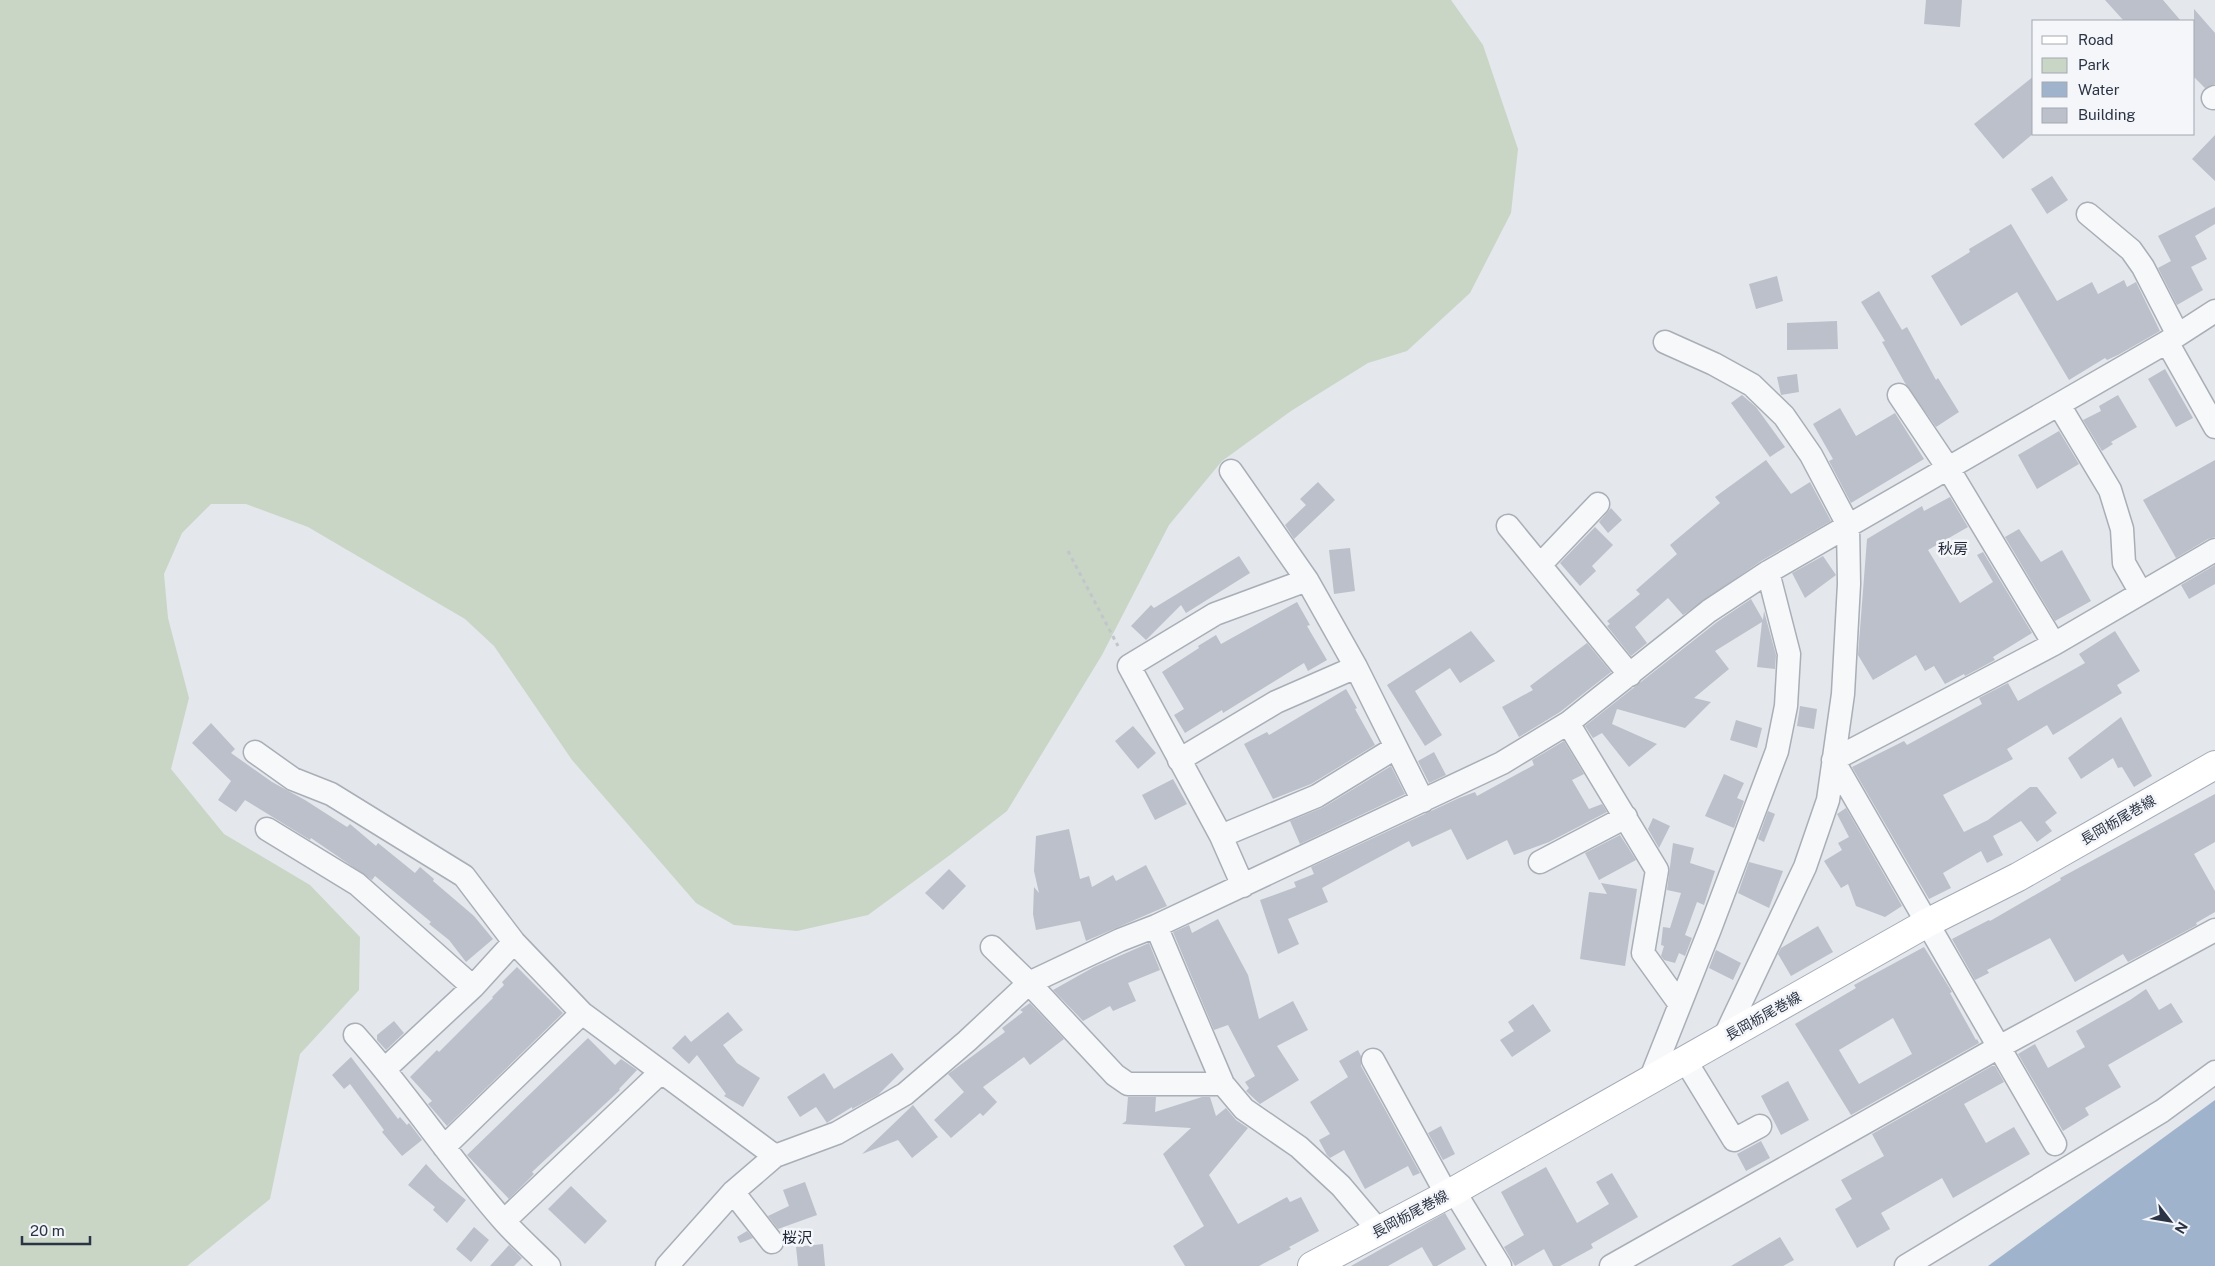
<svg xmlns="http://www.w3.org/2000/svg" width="2215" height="1266" viewBox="0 0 2215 1266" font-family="'Public Sans','Noto Sans JP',sans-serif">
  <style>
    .green { fill: #c9d6c5 }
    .water { fill: #9fb4cc }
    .building { fill: #bbc0ca; fill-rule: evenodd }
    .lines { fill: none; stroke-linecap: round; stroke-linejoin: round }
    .street-casing { stroke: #a9aeb7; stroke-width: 25 }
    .primary-casing { stroke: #a3abb8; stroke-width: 30 }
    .path { stroke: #c2c5cb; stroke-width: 3; stroke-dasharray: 4 4; stroke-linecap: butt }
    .street { stroke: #f7f8fa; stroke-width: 22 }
    .primary { stroke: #fff; stroke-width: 28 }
    .labels { text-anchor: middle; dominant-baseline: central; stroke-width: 5; stroke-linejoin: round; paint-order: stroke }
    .street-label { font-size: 14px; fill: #2b3445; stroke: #f4f6f9 }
    .neighbourhood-label { font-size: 15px; fill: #1d2536; stroke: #f4f6f9 }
  </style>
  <rect width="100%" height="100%" fill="#e4e7ec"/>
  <path class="green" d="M 0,0 L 1451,0 L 1483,45 L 1518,149 L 1511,213 L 1470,293 L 1407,351 L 1368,363 L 1291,411 L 1222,461 L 1169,525 L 1102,655 L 1007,811 L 950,855 L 868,915 L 797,931 L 734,925 L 696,903 L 572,760 L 494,646 L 465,619 L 308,527 L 246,504 L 211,504 L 182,533 L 164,574 L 168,618 L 189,698 L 171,769 L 224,834 L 310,885 L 360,937 L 359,990 L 300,1054 L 270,1199 L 187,1266 L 0,1266 Z"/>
  <path class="water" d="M 2215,1100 L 2215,1266 L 1988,1266 Z"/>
  <path class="building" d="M 1926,0 L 1962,0 L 1960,27 L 1924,24 Z
    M 2105,0 L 2163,0 L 2181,21 L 2124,21 Z
    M 2194,9 L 2215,33 L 2215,84 L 2205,88 L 2194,77 Z
    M 2034,76 L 2034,133 L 2003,159 L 1974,124 Z
    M 2215,135 L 2215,181 L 2192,159 Z
    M 2052,176 L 2068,200 L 2047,214 L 2031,189 Z
    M 2215,207 L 2215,224 L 2195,236 L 2207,259 L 2191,267 L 2203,290 L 2177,305 L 2158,268 L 2171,261 L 2158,236 Z
    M 2011,224 L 2057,301 L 2092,282 L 2098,294 L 2124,280 L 2127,287 L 2136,282 L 2160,331 L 2118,355 L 2107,360 L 2105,358 L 2069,380 L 2017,292 L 1961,326 L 1931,276 L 1970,252 L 1969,249 Z
    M 1777,276 L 1783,301 L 1756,309 L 1749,284 Z
    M 1879,291 L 1902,330 L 1907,327 L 1936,380 L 1938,378 L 1959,412 L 1936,427 L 1905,383 L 1882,342 L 1885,341 L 1861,302 Z
    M 1837,321 L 1838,349 L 1787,350 L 1787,323 Z
    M 2165,369 L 2193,418 L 2176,427 L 2148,379 Z
    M 1797,374 L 1799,392 L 1781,395 L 1777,377 Z
    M 1742,395 L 1756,407 L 1785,447 L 1770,457 L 1731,403 Z
    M 2118,395 L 2137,427 L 2111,442 L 2113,444 L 2102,451 L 2083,420 L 2101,411 L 2099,406 Z
    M 1840,408 L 1856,436 L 1895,413 L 1924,459 L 1851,503 L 1829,461 L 1833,459 L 1813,424 Z
    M 2059,431 L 2079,464 L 2037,489 L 2018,455 Z
    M 1766,460 L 1791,494 L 1810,482 L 1831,521 L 1761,561 L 1683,615 L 1668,598 L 1635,627 L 1647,643 L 1631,656 L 1607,626 L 1610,624 L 1607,621 L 1640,594 L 1636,590 L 1677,554 L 1670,545 L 1720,503 L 1715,497 Z
    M 2215,460 L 2215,537 L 2208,539 L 2176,558 L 2143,500 Z
    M 1318,482 L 1335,500 L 1294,539 L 1285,525 L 1306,505 L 1300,499 Z
    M 1950,497 L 1968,527 L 1928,550 L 1960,603 L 1993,582 L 1977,555 L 1983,552 L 2032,633 L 1993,657 L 1995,660 L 1965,676 L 1964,674 L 1945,684 L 1934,666 L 1925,671 L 1916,655 L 1873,680 L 1858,655 L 1867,539 L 1922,506 L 1924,511 Z
    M 1611,508 L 1622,520 L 1608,533 L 1599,522 Z
    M 1595,527 L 1613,545 L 1592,566 L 1596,571 L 1580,586 L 1560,563 Z
    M 2019,529 L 2041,562 L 2062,550 L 2091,601 L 2055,621 L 2005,537 Z
    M 1350,548 L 1355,591 L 1334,594 L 1329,550 Z
    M 1239,556 L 1250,573 L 1186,613 L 1181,605 L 1146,640 L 1131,626 L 1151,605 L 1154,608 Z
    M 1823,556 L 1836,575 L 1805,598 L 1792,573 Z
    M 2215,565 L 2215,584 L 2189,599 L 2181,585 Z
    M 1751,599 L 1763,620 L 1764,611 L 1776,655 L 1775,669 L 1757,667 L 1762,622 L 1715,651 L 1729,669 L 1694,698 L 1711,702 L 1685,728 L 1617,709 L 1612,724 L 1657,744 L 1629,767 L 1602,733 L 1593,738 L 1585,726 L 1717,622 Z
    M 1297,602 L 1310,625 L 1307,626 L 1327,660 L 1308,671 L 1304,663 L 1223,713 L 1222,710 L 1185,733 L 1174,715 L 1184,709 L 1162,672 L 1199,648 L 1198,646 L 1216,635 L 1221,644 Z
    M 1471,631 L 1495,661 L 1460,683 L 1450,668 L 1415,691 L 1442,735 L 1425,746 L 1387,685 Z
    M 2115,631 L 2140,671 L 2117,685 L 2122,693 L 2053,735 L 2047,725 L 2007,749 L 2013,759 L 1943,795 L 1964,832 L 1988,820 L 2030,787 L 2037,787 L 2057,813 L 2045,822 L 2052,831 L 2037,842 L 2021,821 L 1993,836 L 2003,855 L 1987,863 L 1981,851 L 1943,873 L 1951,888 L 1929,899 L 1852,767 L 1904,741 L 1907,745 L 1982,704 L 1979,698 L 2008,683 L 2018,701 L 2085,663 L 2079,654 Z
    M 1587,643 L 1611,672 L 1560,712 L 1519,737 L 1502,707 L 1533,690 L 1530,686 Z
    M 1346,689 L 1357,708 L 1355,709 L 1375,745 L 1311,784 L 1273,799 L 1244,744 L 1267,732 L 1269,735 Z
    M 1800,706 L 1817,709 L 1814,729 L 1797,726 Z
    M 2121,717 L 2152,776 L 2134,787 L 2122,767 L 2118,768 L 2113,758 L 2081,779 L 2068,758 Z
    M 1736,720 L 1762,728 L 1757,748 L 1730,740 Z
    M 211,723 L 235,749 L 231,753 L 272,782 L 305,800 L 347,827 L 350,824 L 376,846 L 378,843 L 415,873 L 420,867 L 434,879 L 433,881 L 474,916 L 493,939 L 466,962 L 449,940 L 429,924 L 431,922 L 375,876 L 372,880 L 311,838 L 310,840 L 245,800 L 236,812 L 218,800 L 231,781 L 192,743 Z
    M 1133,726 L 1156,753 L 1138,769 L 1115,741 Z
    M 1564,741 L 1584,774 L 1572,780 L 1589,809 L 1602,804 L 1607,812 L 1549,842 L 1514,855 L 1507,840 L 1467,860 L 1451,829 L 1412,847 L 1409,841 L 1322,888 L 1328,902 L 1288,919 L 1299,944 L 1278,954 L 1260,900 L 1296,887 L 1294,882 L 1314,874 L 1311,867 L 1459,798 L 1475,792 L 1477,796 L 1534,765 L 1532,760 Z
    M 1434,752 L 1446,775 L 1429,783 L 1418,761 Z
    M 1391,766 L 1405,794 L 1300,844 L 1290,821 L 1324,807 Z
    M 1724,774 L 1744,783 L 1737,798 L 1744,801 L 1734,828 L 1705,816 Z
    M 1173,779 L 1187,804 L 1155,820 L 1142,795 Z
    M 2215,794 L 2215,842 L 2194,854 L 2215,891 L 2215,912 L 2196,923 L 2197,925 L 2128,962 L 2123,954 L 2075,982 L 2050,938 L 1987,970 L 1989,973 L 1975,980 L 1952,939 L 1989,920 L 1990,921 L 2061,880 L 2060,878 Z
    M 1846,808 L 1902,906 L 1885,917 L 1856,906 L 1848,884 L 1841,888 L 1824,861 L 1842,850 L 1838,843 L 1849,837 L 1837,814 Z
    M 1768,811 L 1775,814 L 1764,842 L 1758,839 Z
    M 1653,818 L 1670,826 L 1659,848 L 1648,829 Z
    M 1069,829 L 1080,879 L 1089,876 L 1092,887 L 1113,875 L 1116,881 L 1146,865 L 1167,906 L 1086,941 L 1080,921 L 1036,930 L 1033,914 L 1034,887 L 1039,893 L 1034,871 L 1036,836 Z
    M 1620,835 L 1636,860 L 1599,880 L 1585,853 Z
    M 1673,843 L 1694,848 L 1690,863 L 1715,871 L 1704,905 L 1697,902 L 1685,935 L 1692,938 L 1685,956 L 1679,953 L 1675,963 L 1664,960 L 1661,956 L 1664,946 L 1661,945 L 1663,927 L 1670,928 L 1681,893 L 1667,890 Z
    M 1749,862 L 1783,871 L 1769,908 L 1738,893 Z
    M 949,869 L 966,886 L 943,910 L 925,893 Z
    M 1601,883 L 1637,889 L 1625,966 L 1580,959 L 1589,892 L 1607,894 Z
    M 1218,919 L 1248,975 L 1259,1019 L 1293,1001 L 1308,1030 L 1277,1046 L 1299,1080 L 1260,1104 L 1246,1091 L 1249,1088 L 1245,1082 L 1255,1076 L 1228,1025 L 1214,1030 L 1173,932 L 1189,925 L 1192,933 Z
    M 1818,926 L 1833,952 L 1791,976 L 1778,954 L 1781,948 Z
    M 1149,943 L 1160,970 L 1128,983 L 1136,1001 L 1113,1011 L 1110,1006 L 1083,1021 L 1053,990 L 1094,967 Z
    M 1924,947 L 1952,992 L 1950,993 L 1976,1040 L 1977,1039 L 1979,1043 L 1851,1115 L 1795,1024 L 1856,988 L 1854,985 ZM 1893,1018 L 1912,1054 L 1859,1084 L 1839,1050 Z
    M 1716,950 L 1741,963 L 1733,980 L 1709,968 Z
    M 517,967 L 563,1013 L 447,1126 L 428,1104 L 432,1101 L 410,1077 L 437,1050 L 439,1052 L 493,998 L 492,997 L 504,985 L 502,982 Z
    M 2146,989 L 2159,1010 L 2171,1003 L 2183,1022 L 2108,1065 L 2121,1087 L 2085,1108 L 2089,1115 L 2063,1131 L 2018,1054 L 2035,1044 L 2048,1068 L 2085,1047 L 2076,1031 L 2130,1000 Z
    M 1030,1003 L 1064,1039 L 1030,1065 L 1024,1057 L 983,1087 L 997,1102 L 983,1116 L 980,1113 L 951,1138 L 934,1120 L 964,1092 L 948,1074 L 1005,1032 L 1002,1028 L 1023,1012 L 1020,1010 Z
    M 1533,1004 L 1551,1031 L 1512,1057 L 1500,1040 L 1514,1031 L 1508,1022 Z
    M 728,1012 L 743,1030 L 723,1045 L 737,1063 L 760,1078 L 743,1107 L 724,1096 L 726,1094 L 697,1055 L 689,1064 L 672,1048 L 685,1035 L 691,1042 Z
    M 394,1021 L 404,1033 L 386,1050 L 377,1040 L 377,1035 Z
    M 588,1038 L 615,1065 L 621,1059 L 637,1070 L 619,1089 L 620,1090 L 532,1172 L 534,1174 L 509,1199 L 467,1155 Z
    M 1358,1050 L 1361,1056 L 1361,1066 L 1420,1173 L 1413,1176 L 1408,1166 L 1365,1189 L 1344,1150 L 1330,1158 L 1327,1155 L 1319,1140 L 1330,1134 L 1310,1102 L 1348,1077 L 1339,1061 Z
    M 892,1053 L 904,1069 L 878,1095 L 852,1109 L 852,1107 L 828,1122 L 827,1123 L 816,1107 L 800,1117 L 787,1097 L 824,1073 L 834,1089 Z
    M 351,1057 L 398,1119 L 400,1117 L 407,1125 L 409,1123 L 422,1140 L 402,1156 L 382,1132 L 384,1130 L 350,1084 L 344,1089 L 332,1075 Z
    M 1992,1066 L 1995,1066 L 2004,1082 L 1964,1104 L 1986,1143 L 2014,1127 L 2030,1154 L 1953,1198 L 1942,1178 L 1881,1213 L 1890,1229 L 1857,1248 L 1835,1209 L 1852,1199 L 1841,1180 L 1884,1156 L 1872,1134 Z
    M 1788,1081 L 1809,1120 L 1781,1135 L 1761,1096 Z
    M 1128,1097 L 1156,1097 L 1155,1112 L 1202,1097 L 1210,1097 L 1216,1116 L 1226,1108 L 1236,1120 L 1248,1128 L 1209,1175 L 1238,1224 L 1287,1197 L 1290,1202 L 1301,1197 L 1319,1231 L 1289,1247 L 1291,1249 L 1259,1266 L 1185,1266 L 1173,1246 L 1204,1226 L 1163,1154 L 1191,1128 L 1122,1124 L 1126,1121 Z
    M 913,1105 L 938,1137 L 912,1158 L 898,1140 L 862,1154 Z
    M 1441,1126 L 1455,1154 L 1443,1160 L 1428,1133 Z
    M 1761,1141 L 1770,1158 L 1746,1171 L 1737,1154 Z
    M 426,1164 L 439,1178 L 466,1200 L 447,1223 L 433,1210 L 435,1207 L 408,1185 Z
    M 1546,1167 L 1577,1223 L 1609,1204 L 1596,1182 L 1612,1173 L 1638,1217 L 1591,1244 L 1593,1248 L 1560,1266 L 1553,1266 L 1544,1249 L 1515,1266 L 1504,1247 L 1524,1235 L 1501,1192 Z
    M 805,1182 L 817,1215 L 778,1229 L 768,1216 L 789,1206 L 783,1190 Z
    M 571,1186 L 607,1221 L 585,1244 L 548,1209 Z
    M 1445,1213 L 1466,1249 L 1437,1266 L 1433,1266 L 1422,1247 L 1388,1266 L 1351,1266 Z
    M 474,1227 L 489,1240 L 471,1262 L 456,1249 Z
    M 747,1231 L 753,1238 L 740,1243 L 737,1237 Z
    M 1780,1237 L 1794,1260 L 1783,1266 L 1731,1266 Z
    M 823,1244 L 825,1266 L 798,1266 L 796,1247 Z
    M 509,1245 L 522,1258 L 514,1266 L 490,1266 Z"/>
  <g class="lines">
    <defs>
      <path id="street" d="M 2213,98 L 2215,97
        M 2088,214 L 2131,250 L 2143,267 L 2178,335
        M 1665,342 L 1714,364 L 1752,385 L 1784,416 L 1811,455 L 1848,525 L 1849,584 L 1843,694 L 1828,800 L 1805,867 L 1724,1038
        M 2167,342 L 2215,427
        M 1899,395 L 1948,468 L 2054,644
        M 2059,405 L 2110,490 L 2122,529 L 2124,563 L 2141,593
        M 1231,471 L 1307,580 L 1356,667 L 1423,801
        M 1508,526 L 1630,675
        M 1540,565 L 1598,504
        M 1568,723 L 1657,870 L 1643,953 L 1679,1003
        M 255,752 L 293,779 L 331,794 L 464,876 L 514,942 L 582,1013 L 775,1156
        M 1179,760 L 1276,702 L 1356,667
        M 267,829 L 357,884 L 473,987
        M 1221,836 L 1317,796 L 1395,748
        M 1540,862 L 1626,817
        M 1243,886 L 1221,836 L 1129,666 L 1215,614 L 1307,580
        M 1156,926 L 1223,1084 L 1244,1109 L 1299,1147 L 1341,1186 L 1379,1231
        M 992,947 L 1029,983 L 1115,1075 L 1128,1084 L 1223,1084
        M 355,1035 C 408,1094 451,1161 503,1220 C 517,1236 534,1251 549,1266
        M 1373,1060 L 1447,1195
        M 1685,1060 L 1734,1140 L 1760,1126
        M 385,1069 L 473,987 L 514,942
        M 1650,1080 L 1710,929 L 1777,751 L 1786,706 L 1789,654 L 1768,572
        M 2055,1144 L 1833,760 L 2054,644 L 2215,550
        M 444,1147 L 582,1013
        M 1454,1191 L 1500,1266
        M 733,1192 L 772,1242
        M 504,1221 L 661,1072
        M 667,1266 L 733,1192 L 775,1156 L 837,1133 L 905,1094 L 967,1041 L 1029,983 L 1120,940 L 1156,926 L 1502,763 L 1568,723 L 1709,611 L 1768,572 L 2167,342 L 2215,311
        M 1611,1266 L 1999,1047 L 2215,930
        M 1906,1266 L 2162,1111 L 2215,1072"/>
      <path id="primary" d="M 1312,1266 L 1454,1191 L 1927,923 L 2018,877 L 2215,765"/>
    </defs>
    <use href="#street" class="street-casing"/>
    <use href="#primary" class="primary-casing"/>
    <path class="path" d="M 1068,551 L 1118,646"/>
    <use href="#street" class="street"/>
    <use href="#primary" class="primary"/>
  </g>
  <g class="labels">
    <g class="street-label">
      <text transform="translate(2118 820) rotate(-30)">長岡栃尾巻線</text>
      <text transform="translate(1763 1016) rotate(-29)">長岡栃尾巻線</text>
      <text transform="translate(1410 1214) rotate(-28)">長岡栃尾巻線</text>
    </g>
    <g class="neighbourhood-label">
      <text x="1953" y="548">秋房</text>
      <text x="797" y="1237">桜沢</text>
    </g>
  </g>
  <rect x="2032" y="20" width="162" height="115" fill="#f4f6f9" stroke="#a4a8b1"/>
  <rect x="2042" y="36" width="25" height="8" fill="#ffffff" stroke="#a4a8b1"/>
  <text x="2078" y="45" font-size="15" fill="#2b3445">Road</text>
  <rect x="2042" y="58" width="25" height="15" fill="#c9d6c5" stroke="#a4a8b1"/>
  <text x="2078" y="70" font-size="15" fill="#2b3445">Park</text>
  <rect x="2042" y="82" width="25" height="15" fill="#9fb4cc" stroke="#a4a8b1"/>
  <text x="2078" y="95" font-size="15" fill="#2b3445">Water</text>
  <rect x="2042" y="108" width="25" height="15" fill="#bbc0ca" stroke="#a4a8b1"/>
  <text x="2078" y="120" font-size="15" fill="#2b3445">Building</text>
  <g transform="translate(2170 1221) rotate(121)" stroke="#f4f6f9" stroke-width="4" paint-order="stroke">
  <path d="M0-4L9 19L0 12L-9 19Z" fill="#2b3445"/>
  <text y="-8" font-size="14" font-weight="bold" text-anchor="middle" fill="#2b3445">N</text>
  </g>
  <path d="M22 1236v8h68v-8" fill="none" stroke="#2b3445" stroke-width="2.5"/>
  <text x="30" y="1236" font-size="15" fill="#2b3445" stroke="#f4f6f9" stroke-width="4" paint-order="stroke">20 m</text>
</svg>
